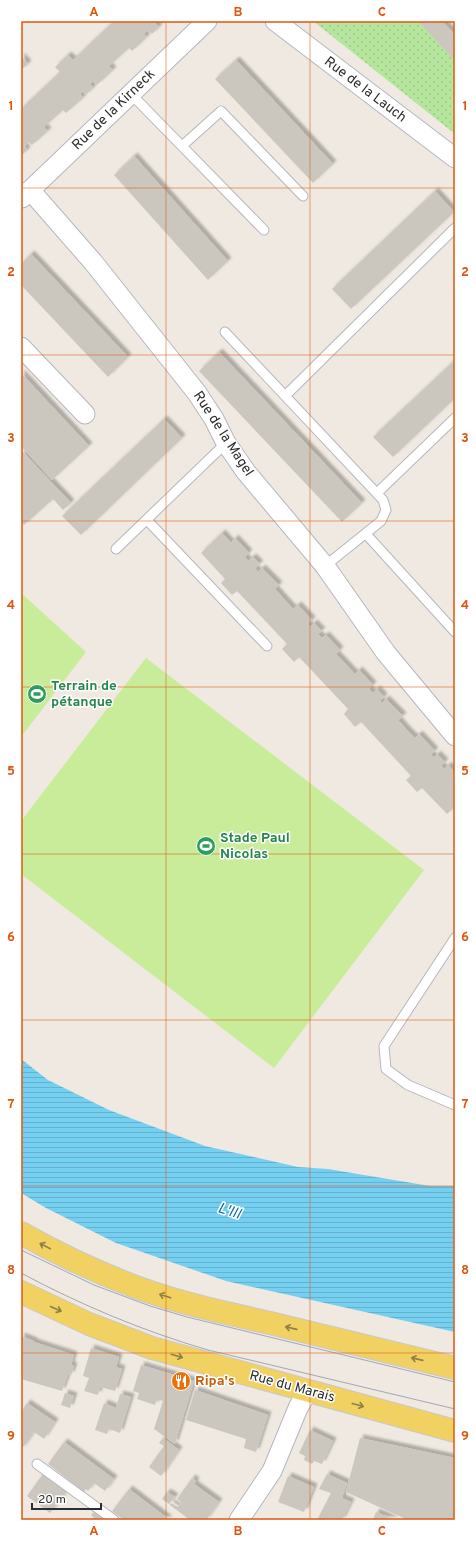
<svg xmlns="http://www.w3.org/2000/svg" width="476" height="1541" viewBox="0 0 476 1541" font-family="Overpass,sans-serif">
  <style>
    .grass { fill: url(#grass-dots) }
    .pitch { fill: #c9ec9a }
    .water { fill: url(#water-rules) }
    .building { fill: #cbc7bf; filter: url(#shadow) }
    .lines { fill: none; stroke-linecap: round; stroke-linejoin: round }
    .service-casing { stroke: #b4b7c1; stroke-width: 11 }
    .minor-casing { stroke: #b4b7c1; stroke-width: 21 }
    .primary-casing { stroke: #c9c9c9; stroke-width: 24 }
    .service { stroke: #fff; stroke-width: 9 }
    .minor { stroke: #fff; stroke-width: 19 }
    .primary { stroke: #f2d163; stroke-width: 22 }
    .tram { stroke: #a3a6b8; stroke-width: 1 }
    .oneway { stroke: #908048 }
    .grid { fill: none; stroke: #df570e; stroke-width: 1; stroke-opacity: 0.55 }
    .labels { text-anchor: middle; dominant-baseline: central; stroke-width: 3; stroke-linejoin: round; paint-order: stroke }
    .street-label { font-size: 14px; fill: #2e2e2e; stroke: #fff }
    .leisure-label { font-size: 14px; font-weight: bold; fill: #27864d; stroke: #fff; text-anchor: start }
    .food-label { font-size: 14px; font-weight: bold; fill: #c56008; stroke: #fff; text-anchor: start }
    .water-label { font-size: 15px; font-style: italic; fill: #0d6fa3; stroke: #fff }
    .neatline { fill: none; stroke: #df570e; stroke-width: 1.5 }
    .grid-label { font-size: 13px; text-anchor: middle; font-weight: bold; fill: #df570e }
  </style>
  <defs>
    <pattern id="grass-dots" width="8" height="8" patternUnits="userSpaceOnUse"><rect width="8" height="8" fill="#b6e59e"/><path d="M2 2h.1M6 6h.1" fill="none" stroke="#9dc588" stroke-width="1.8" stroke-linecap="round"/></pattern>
    <pattern id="water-rules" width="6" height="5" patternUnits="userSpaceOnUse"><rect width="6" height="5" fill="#75cff0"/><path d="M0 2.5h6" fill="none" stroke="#66b2ce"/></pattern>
    <filter id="shadow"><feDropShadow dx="3.5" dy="-3.5" stdDeviation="1" flood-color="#0004"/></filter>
  </defs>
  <rect width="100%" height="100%" fill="#efe9e1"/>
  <path class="grass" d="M 313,21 L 442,21 L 455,35 L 455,134 Z"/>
  <path class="pitch" d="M 21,593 L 86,652 L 21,737 Z
    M 146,658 L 424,870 L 274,1068 L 21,874 L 21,821 Z"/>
  <path class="water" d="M 21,1059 L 48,1080 L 109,1110 L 205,1146 L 298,1167 L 328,1169 L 430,1186 L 455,1186 L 455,1332 L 226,1281 L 116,1243 L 46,1208 L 21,1193 Z"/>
  <path class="building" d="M 114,21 L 157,21 L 155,23 L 159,27 L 152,34 L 148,30 L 144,34 L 147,37 L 132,51 L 129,48 L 109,66 L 113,70 L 97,85 L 93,81 L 90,84 L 93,88 L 86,95 L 83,91 L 80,94 L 83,98 L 66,113 L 63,110 L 44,127 L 48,131 L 32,145 L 29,142 L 24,146 L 27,150 L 21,156 L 21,109 L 60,72 L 55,67 L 68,55 L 73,60 Z
    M 418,21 L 442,21 L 455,35 L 455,61 Z
    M 21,56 L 28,64 L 21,70 Z
    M 236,60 L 333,164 L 313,183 L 215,79 Z
    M 134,156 L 228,261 L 208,280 L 114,175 Z
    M 435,191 L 454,212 L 351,309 L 332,289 Z
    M 31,254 L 128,357 L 108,377 L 21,285 L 21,264 Z
    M 219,352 L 362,503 L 342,522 L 199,371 Z
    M 455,360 L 455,398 L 393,457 L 373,437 Z
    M 21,373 L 89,446 L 52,480 L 21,446 Z
    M 164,419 L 182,438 L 81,535 L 62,516 Z
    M 21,450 L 71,503 L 63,510 L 53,499 L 24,525 L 21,522 Z
    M 222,533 L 231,543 L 235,538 L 249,553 L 245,557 L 248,561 L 253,557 L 260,564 L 255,568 L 258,572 L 262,568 L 279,585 L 275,589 L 293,609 L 298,605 L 312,620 L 308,624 L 310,627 L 314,623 L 322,631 L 318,634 L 322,638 L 326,635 L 340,650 L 336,654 L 355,674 L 359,670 L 373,685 L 369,689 L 373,693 L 377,689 L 384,697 L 380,701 L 382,703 L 386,699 L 403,716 L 398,720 L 406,729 L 415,738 L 419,734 L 435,751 L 431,754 L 434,758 L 437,754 L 445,762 L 441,766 L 445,769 L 448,765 L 455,773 L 455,807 L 447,814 L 422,788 L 417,792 L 406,780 L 411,776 L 361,722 L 355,727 L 344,714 L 348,709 L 299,657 L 294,662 L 282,649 L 287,644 L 237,591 L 232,595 L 221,583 L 225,579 L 201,553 Z
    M 21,1336 L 34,1341 L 34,1342 L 74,1355 L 71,1365 L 74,1366 L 71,1375 L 68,1374 L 62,1391 L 21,1379 Z
    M 91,1348 L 119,1357 L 116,1367 L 122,1369 L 115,1391 L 100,1387 L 98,1395 L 84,1391 L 89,1378 L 83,1376 Z
    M 141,1365 L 194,1381 L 175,1444 L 154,1429 L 163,1401 L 157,1399 L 155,1405 L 137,1399 L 139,1393 L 133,1391 Z
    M 195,1390 L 268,1415 L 256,1452 L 244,1448 L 246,1439 L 186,1420 Z
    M 65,1393 L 74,1396 L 70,1408 L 61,1405 Z
    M 120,1394 L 131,1397 L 120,1433 L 109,1429 L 107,1434 L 95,1430 L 104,1403 L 116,1408 Z
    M 27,1403 L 55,1422 L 44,1439 L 34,1432 L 21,1450 L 21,1412 Z
    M 310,1430 L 333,1441 L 322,1464 L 314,1461 L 312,1464 L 304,1460 L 305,1456 L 299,1453 Z
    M 163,1438 L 179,1450 L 161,1476 L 149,1467 L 164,1446 L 159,1443 Z
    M 360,1438 L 455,1458 L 455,1513 L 453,1520 L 408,1520 L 346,1492 Z
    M 64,1442 L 114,1479 L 105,1491 L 94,1483 L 88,1491 L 86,1489 L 84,1492 L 48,1464 Z
    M 43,1474 L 67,1491 L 50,1513 L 27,1496 Z
    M 327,1474 L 347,1483 L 342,1498 L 351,1502 L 342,1520 L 317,1520 L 331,1493 L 319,1489 Z
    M 288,1476 L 314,1487 L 304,1512 L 278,1502 Z
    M 192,1478 L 196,1481 L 194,1484 L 219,1502 L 206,1520 L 190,1520 L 170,1505 L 171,1503 L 178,1507 L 181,1502 L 177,1499 Z
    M 129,1489 L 167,1518 L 169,1520 L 124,1520 L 112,1511 Z
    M 167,1492 L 175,1497 L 169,1504 L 162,1499 Z
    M 94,1512 L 97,1514 L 104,1520 L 92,1520 L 94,1518 L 91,1515 Z
    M 376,1512 L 395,1520 L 373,1520 Z"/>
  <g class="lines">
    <defs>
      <path id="service" d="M 131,94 L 264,230
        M 182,146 L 221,111 L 303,196
        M 225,332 L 383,500 L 386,510 L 381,521 L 325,566
        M 285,396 L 455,228
        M 377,493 L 455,418
        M 147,520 L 267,646
        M 366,534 L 455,632
        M 116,549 L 226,443
        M 455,938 L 384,1046 L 386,1069 L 408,1085 L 455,1105
        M 37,1464 L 114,1520"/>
      <path id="minor" d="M 275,21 L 455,158
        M 30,190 L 93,262 L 197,393 L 214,419 L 226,443 L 246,472 L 325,566 L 386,653 L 455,736
        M 22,198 L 207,21
        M 21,347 L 85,414
        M 239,1520 L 272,1471 L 298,1408 L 307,1392"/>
      <path id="primary" d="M 21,1233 C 58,1254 96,1272 136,1287 C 179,1303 225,1313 270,1323 C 332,1338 393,1353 455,1368
        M 21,1292 L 89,1324 L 152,1348 L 455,1431"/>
    </defs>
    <use href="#service" class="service-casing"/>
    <use href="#minor" class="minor-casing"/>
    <use href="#primary" class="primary-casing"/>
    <use href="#service" class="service"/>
    <use href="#minor" class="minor"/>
    <use href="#primary" class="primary"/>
    <path class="tram" d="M 21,1250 L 94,1285 L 150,1306 L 187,1317 L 455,1382
      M 21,1273 C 81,1305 143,1331 208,1350 L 455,1409"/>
  </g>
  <defs><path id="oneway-shaft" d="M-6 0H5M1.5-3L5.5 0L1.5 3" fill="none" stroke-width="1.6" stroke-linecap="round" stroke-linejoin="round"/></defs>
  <g class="oneway">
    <use href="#oneway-shaft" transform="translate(45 1246) rotate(-152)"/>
    <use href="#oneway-shaft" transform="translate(165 1296) rotate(-162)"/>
    <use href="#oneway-shaft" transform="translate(56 1309) rotate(24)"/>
    <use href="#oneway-shaft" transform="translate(291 1328) rotate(-167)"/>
    <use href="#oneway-shaft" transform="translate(177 1356) rotate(16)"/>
    <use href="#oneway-shaft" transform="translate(417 1359) rotate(-167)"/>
    <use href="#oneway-shaft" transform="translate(358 1405) rotate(15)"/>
  </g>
  <path class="grid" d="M 166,21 L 166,1520M 310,21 L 310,1520M 21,188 L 455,188M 21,355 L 455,355M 21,521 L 455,521M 21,687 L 455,687M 21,854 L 455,854M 21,1020 L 455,1020M 21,1186 L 455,1186M 21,1353 L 455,1353"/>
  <defs>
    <symbol id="stadium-disc" viewBox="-11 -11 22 22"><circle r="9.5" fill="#2e9e5b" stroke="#fff"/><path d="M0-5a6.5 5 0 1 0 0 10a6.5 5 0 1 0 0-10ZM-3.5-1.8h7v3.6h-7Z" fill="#fff"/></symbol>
    <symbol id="restaurant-disc" viewBox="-11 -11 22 22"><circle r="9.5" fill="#e8710a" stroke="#fff"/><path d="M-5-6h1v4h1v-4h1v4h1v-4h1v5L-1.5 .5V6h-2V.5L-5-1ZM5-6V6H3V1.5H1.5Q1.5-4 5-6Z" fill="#fff"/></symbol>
  </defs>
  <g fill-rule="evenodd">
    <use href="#stadium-disc" x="26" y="683" width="22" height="22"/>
    <use href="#stadium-disc" x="195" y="835" width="22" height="22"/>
    <use href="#restaurant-disc" x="170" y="1370" width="22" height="22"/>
  </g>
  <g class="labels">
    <g class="street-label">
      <text transform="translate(365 90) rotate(37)">Rue de la Lauch</text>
      <text transform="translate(114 110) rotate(-44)">Rue de la Kirneck</text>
      <text transform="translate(223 434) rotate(57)">Rue de la Magel</text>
      <text transform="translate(292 1387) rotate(15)">Rue du Marais</text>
    </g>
    <g class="leisure-label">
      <text x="51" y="686">Terrain de<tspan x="51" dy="16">pétanque</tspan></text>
      <text x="220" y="838">Stade Paul<tspan x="220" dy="16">Nicolas</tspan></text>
    </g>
    <g class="food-label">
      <text x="195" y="1381">Ripa's</text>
    </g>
    <g class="water-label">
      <text transform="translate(229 1212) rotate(18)">L'Ill</text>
    </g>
  </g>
  <rect width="476" height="1541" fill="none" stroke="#ffffff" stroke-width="44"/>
  <path d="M32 1503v6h69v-6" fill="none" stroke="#2e2e2e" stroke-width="2"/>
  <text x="38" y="1503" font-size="12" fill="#2e2e2e" stroke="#ffffff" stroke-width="3" paint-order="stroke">20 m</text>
  <rect x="22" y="22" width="432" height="1497" class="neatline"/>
  <g class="grid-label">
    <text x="94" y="16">A</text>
    <text x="238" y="16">B</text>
    <text x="382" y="16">C</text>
    <text x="11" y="110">1</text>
    <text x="465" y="110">1</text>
    <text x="11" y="276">2</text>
    <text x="465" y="276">2</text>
    <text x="11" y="442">3</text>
    <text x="465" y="442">3</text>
    <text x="11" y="609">4</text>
    <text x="465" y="609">4</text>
    <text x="11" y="775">5</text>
    <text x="465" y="775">5</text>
    <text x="11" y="941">6</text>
    <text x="465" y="941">6</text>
    <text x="11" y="1108">7</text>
    <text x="465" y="1108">7</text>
    <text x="11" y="1274">8</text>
    <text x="465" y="1274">8</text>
    <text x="11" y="1440">9</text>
    <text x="465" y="1440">9</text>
    <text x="94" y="1535">A</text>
    <text x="238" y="1535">B</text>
    <text x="382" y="1535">C</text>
  </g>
</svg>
